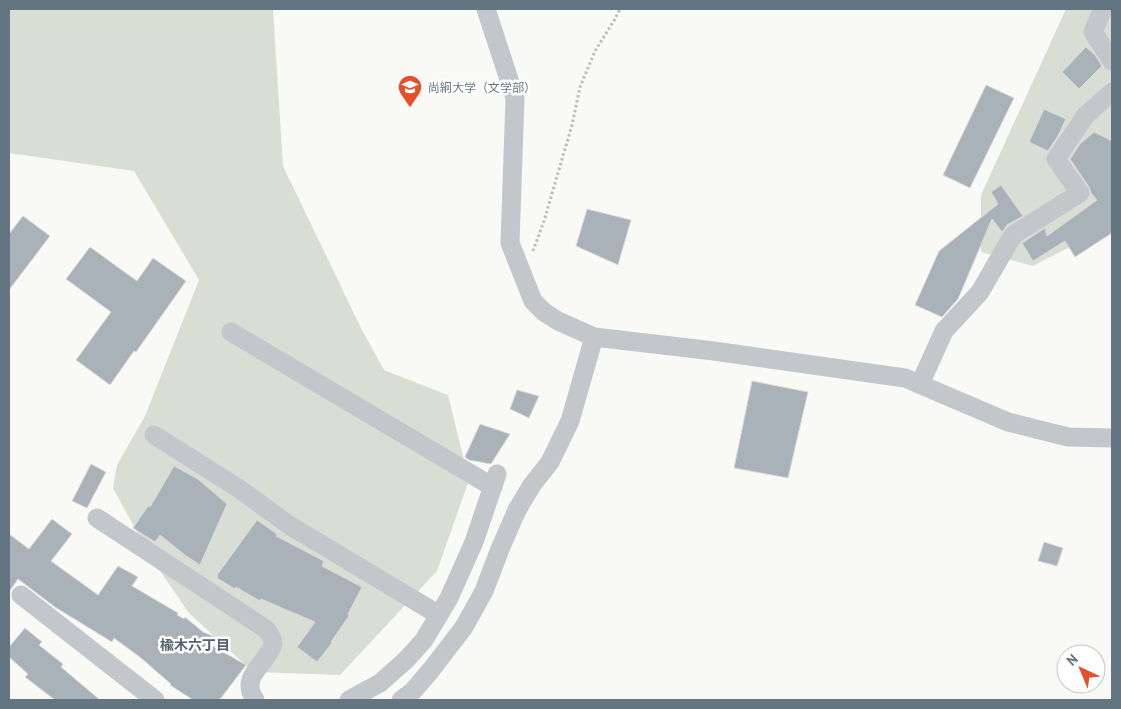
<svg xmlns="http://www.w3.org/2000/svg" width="1121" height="709" viewBox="0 0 1121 709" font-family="'PT Sans','Noto Sans JP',sans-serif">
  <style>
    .green { fill: #d9ded5 }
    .building { fill: #a9b2b8; stroke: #dbdbd9 }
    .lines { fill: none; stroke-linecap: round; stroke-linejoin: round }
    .path { stroke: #babec1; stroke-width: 3; stroke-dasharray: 2.5 2.5; stroke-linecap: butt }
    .street { stroke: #c2c7cb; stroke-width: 19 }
    .labels { text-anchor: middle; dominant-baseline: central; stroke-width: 5; stroke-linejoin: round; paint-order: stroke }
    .poi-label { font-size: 12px; fill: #647582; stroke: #fff; text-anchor: start }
    .neighbourhood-label { font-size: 14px; font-weight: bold; fill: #56636d; stroke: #fff }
  </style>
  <rect width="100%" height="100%" fill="#f9f9f6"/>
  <path class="green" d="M 9,9 L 273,9 L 283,166 L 361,328 L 384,370 L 448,395 L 469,480 L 437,571 L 340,675 L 253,672 L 189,613 L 151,558 L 113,488 L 117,465 L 145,416 L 199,280 L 134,171 L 9,153 Z
    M 1066,9 L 1112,9 L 1112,202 L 1097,233 L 1033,266 L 981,252 L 981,195 Z"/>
  <path class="building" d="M 1086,47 L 1095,55 L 1102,66 L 1079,89 L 1062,72 Z
    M 986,85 L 1014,98 L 970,188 L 943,175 Z
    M 1044,109 L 1066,119 L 1059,134 L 1048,151 L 1029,142 Z
    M 1094,132 L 1112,141 L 1112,233 L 1075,257 L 1065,241 L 1033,261 L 1022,243 L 1045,228 L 1047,236 L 1097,200 L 1091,193 L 1089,187 L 1070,159 L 1080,144 Z
    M 1001,185 L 1023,216 L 1007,225 L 1002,232 L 992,219 L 958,299 L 942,317 L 915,305 L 939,251 L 998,204 L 991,192 Z
    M 587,209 L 631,220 L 618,265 L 576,246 Z
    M 23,216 L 50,236 L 9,290 L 9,234 Z
    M 90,247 L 137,281 L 153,258 L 186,281 L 136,352 L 134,351 L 110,385 L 76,360 L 111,312 L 66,279 Z
    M 752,381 L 808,392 L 788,478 L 734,468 Z
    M 517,390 L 539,396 L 529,418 L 510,409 Z
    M 480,424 L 510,434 L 491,464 L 469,460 L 465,457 Z
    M 91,464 L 106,472 L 87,508 L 72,501 Z
    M 174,466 L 198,479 L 227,504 L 200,565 L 186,556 L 160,535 L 155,542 L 133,528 L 148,506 L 150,507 Z
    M 52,519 L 72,534 L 51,561 L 98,595 L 118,566 L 138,577 L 132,586 L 178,613 L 177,615 L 184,619 L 185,617 L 203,632 L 215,637 L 211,645 L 246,665 L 221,698 L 217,700 L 193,700 L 170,685 L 171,684 L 141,658 L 114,638 L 112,642 L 55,607 L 18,579 L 9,592 L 9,534 L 29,549 Z
    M 257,520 L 277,534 L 276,536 L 324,561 L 322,566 L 362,587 L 348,614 L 349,616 L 331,642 L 332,643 L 317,662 L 297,647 L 315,622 L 261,599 L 260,601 L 236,587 L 235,589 L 217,578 L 218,576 L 217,575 Z
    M 1044,542 L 1063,548 L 1057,566 L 1038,561 Z
    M 25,628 L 42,642 L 39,645 L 63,664 L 61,667 L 100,700 L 55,700 L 25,677 L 28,674 L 9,657 L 9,647 Z"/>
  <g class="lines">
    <path class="path" d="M 533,251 L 544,221 L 572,125 L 580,87 L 595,51 L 615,19 L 620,9"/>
    <path class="street" d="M 486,9 L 515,98 L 510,243 L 533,301 L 544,312 L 558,321 L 594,337 L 714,351 L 905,378 L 1008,422 L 1068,437 L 1112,438
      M 1103,9 L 1093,32 L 1112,61
      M 231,332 L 493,487
      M 920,384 L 944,331 L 980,292 L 1013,235 L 1080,193 L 1056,159 L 1086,115 L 1112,92
      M 154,435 L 238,488 L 289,525 L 439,615
      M 97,518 L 266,629 C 269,633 273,638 273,643 C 273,647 270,651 268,654 C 257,671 242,680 255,700
      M 21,595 L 155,700
      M 349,700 L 380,683 L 406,660 L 424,640 L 449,598 L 474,542 L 497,474
      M 401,700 L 413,691 L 431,670 L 464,627 L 484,591 L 500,549 L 517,510 L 532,485 L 550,462 L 570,421 L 594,337"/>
  </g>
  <defs>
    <symbol id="university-pin" viewBox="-11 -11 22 30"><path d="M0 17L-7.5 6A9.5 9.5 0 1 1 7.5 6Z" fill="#e5502b" stroke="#fff"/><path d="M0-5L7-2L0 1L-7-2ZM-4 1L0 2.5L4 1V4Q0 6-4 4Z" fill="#fff"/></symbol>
  </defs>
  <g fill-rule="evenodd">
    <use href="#university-pin" x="396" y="73" width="28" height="38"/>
  </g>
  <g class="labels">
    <g class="poi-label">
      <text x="428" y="87">尚絅大学（文学部）</text>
    </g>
    <g class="neighbourhood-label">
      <text x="195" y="645">楡木六丁目</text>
    </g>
  </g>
  <rect width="1121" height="709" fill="none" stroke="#647582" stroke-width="20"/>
  <g transform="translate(1081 669) rotate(316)"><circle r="24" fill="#ffffff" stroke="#c1c8cd"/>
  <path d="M0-4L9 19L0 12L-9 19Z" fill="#e5502b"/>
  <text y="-8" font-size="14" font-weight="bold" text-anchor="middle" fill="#647582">N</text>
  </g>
</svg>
